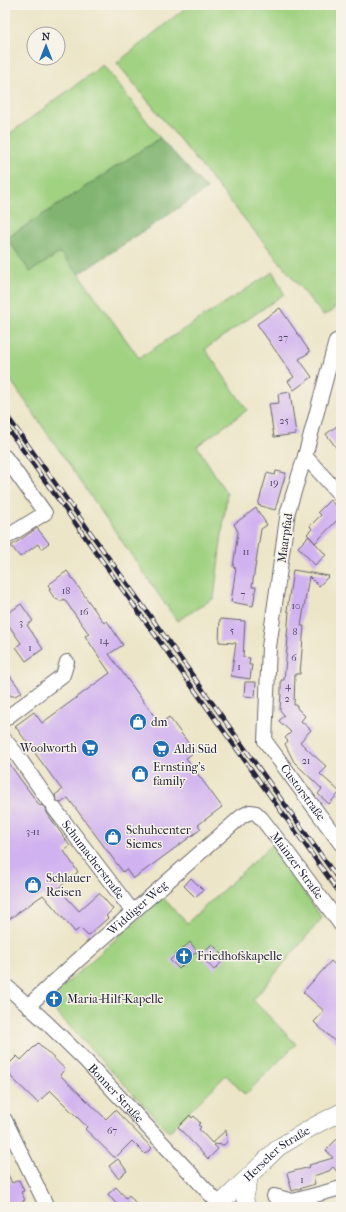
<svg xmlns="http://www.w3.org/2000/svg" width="346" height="1212" viewBox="0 0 346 1212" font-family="'IM FELL French Canon',serif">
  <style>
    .green { fill: #a1d282; stroke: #627a5e }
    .forest { fill: #80b470; stroke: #516b56 }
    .building { fill: #d1b2f0 }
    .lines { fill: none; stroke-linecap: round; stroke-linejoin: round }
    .minor-casing { stroke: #69666c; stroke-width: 16 }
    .major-casing { stroke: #69666c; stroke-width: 18 }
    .minor { stroke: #fff; stroke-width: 14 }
    .major { stroke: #fff; stroke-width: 17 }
    .rail-casing { stroke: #22223b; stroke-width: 4.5 }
    .rail { stroke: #f7f3e8; stroke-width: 3; stroke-dasharray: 9; stroke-linecap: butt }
    .labels { text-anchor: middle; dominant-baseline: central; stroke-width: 3; stroke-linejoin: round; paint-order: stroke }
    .number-label { font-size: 10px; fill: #4e4668 }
    .street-label { font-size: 12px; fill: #22223b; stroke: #f7f3e8 }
    .poi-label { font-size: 12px; fill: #22223b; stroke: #f7f3e8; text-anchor: start }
  </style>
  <rect width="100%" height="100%" fill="#f7f3e8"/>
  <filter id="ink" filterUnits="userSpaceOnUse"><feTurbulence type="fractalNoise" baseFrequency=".025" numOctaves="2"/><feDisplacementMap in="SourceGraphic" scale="8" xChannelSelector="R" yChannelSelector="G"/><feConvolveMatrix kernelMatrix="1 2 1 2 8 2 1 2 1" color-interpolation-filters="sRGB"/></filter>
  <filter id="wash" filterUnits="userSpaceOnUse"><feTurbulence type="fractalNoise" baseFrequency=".012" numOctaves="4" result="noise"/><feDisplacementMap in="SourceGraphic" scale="16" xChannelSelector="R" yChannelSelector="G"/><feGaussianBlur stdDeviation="0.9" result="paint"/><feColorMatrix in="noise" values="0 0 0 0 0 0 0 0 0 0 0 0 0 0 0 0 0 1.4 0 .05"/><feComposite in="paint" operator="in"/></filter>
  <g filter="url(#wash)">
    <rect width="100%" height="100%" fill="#ece5c7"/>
    <path class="green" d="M 189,5 L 341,5 L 341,288 L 333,311 L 323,315 L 117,63 Z
      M 103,65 L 160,138 L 7,238 L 60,252 L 79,274 L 139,358 L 273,272 L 284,294 L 205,349 L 247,410 L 197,446 L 227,494 L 214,598 L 177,621 L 5,372 L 5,137 Z
      M 271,846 L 322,918 L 253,1000 L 296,1044 L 245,1095 L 226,1075 L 169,1132 L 55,1011 L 63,1002 L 55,994 L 162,897 L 187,923 Z"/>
    <path class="forest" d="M 160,138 L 207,189 L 79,274 L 60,253 L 30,272 L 7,238 Z"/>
    <g id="blocks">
      <path class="building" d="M 280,308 L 310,352 L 299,359 L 312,377 L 294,390 L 288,381 L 294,377 L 257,324 Z
        M 290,392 L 296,434 L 274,437 L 269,404 L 279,403 L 278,394 Z
        M 341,423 L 341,454 L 326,434 Z
        M 276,471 L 286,473 L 275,510 L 258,505 L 267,473 L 275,475 Z
        M 330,500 L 341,512 L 341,516 L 315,543 L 307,534 L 312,529 L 310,526 L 321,515 L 318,512 Z
        M 256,508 L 267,525 L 261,529 L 252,587 L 256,587 L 253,606 L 231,602 L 236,568 L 233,567 L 238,532 L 234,524 Z
        M 37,528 L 49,543 L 41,549 L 38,544 L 20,557 L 11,546 Z
        M 309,536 L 326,555 L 315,565 L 298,547 Z
        M 293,570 L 329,576 L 319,586 L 309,576 L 301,626 L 304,626 L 300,674 L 295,674 L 294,705 L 297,705 L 297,708 L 305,716 L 301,721 L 311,730 L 300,742 L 309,751 L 327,767 L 320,774 L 340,792 L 329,804 L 318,794 L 322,789 L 294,762 L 285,744 L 288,741 L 285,738 L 291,732 L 279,721 L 284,715 L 280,710 L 281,693 L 281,680 L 284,680 L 288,638 L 287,637 L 289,611 L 287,611 Z
        M 67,571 L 104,623 L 107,621 L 123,645 L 109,654 L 160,724 L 169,717 L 195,752 L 186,758 L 222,807 L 198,825 L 201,829 L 133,879 L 126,869 L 123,872 L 68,798 L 61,803 L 56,800 L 55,795 L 62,790 L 15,726 L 34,712 L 42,723 L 110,673 L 85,636 L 89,634 L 64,599 L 60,602 L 57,598 L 55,599 L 49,590 L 51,589 L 48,585 Z
        M 21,604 L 33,621 L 27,625 L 43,649 L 26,661 L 16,647 L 21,643 L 5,620 L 5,615 Z
        M 220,619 L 245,621 L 243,657 L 250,658 L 249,665 L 252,665 L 250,679 L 231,676 L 236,643 L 219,642 Z
        M 5,669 L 22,692 L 15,696 L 11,696 L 5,688 Z
        M 245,682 L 256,682 L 255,697 L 244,696 Z
        M 5,758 L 40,806 L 41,805 L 46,808 L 47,813 L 70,846 L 64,851 L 78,872 L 58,888 L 79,911 L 99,893 L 113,909 L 106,916 L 108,918 L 88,936 L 80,928 L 75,932 L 43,895 L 5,922 Z
        M 191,878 L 203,890 L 195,897 L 184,886 Z
        M 190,942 L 197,951 L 179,969 L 170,960 Z
        M 212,944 L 226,958 L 214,970 L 200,955 Z
        M 331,961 L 341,970 L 341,1047 L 314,1022 L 324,1011 L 303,992 Z
        M 38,1043 L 65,1069 L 60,1075 L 106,1119 L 115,1110 L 152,1148 L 145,1154 L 132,1141 L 115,1158 L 85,1129 L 87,1127 L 50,1090 L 38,1103 L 10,1076 L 11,1075 L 5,1068 L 17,1056 L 21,1060 Z
        M 190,1115 L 192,1118 L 194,1116 L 200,1123 L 198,1125 L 201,1127 L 199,1129 L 212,1143 L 226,1130 L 227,1142 L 224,1145 L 213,1144 L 218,1149 L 208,1159 L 178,1127 Z
        M 341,1135 L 341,1176 L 333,1167 L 329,1171 L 313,1176 L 315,1184 L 292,1191 L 287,1173 L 310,1167 L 309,1165 L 333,1158 L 326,1150 Z
        M 118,1159 L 127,1171 L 118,1178 L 109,1166 Z
        M 5,1168 L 12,1183 L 19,1180 L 24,1191 L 21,1192 L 25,1200 L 23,1201 L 25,1207 L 5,1207 Z
        M 116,1187 L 126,1198 L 129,1195 L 139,1207 L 115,1207 L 117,1205 L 108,1194 Z"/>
    </g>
  </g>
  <g filter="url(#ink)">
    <use href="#blocks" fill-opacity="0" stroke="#69666c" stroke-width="1"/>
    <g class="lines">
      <defs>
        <g id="minor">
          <path id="s1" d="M 336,341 L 305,456 L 288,511 L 269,647 L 265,741 L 341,844"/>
          <path d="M 305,456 L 341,496"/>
          <path d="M 5,457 L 45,513 L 5,538"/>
          <path d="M 5,719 L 63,675 L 67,662"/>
          <path d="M 5,740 L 15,752 L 48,800"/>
          <path id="s2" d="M 54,808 L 133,912"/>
          <path id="s3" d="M 5,985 L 47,1023 L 85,1060 L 222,1207"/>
          <path id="s4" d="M 28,1006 L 77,961 L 242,816 L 250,812 L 256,813 L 262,819 L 288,853 L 341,925"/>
          <path d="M 5,1120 L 47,1207"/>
          <path d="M 274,1196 L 293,1201 L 341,1188"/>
        </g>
        <g id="major">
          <path id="s5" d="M 220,1204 L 279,1147 L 314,1126 L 341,1112"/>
          <path d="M 246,1207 L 245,1197 L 250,1175"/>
        </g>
      </defs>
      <use href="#minor" class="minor-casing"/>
      <use href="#major" class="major-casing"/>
      <use href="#minor" class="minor"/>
      <use href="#major" class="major"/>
      <defs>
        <path id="rail" d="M 5,413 L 341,883
          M 5,425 L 341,895"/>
      </defs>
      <use href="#rail" class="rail-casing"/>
      <use href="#rail" class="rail"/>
    </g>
  </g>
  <defs>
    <symbol id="shop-disc" viewBox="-11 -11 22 22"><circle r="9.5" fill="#1f6fb2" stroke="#f7f3e8"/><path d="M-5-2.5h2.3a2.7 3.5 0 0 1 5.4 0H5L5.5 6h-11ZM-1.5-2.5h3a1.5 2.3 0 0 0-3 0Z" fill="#fff"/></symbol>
    <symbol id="supermarket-disc" viewBox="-11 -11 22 22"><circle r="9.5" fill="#1f6fb2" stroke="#f7f3e8"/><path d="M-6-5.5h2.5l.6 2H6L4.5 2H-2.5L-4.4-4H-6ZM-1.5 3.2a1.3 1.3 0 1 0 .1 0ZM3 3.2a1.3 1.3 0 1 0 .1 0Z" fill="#fff"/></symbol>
    <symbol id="church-disc" viewBox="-11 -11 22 22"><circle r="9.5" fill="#1f6fb2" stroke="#f7f3e8"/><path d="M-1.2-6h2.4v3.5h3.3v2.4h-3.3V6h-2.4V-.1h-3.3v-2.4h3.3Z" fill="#fff"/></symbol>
  </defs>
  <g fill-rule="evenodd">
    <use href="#shop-disc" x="128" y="712" width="20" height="20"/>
    <use href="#supermarket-disc" x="80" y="738" width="20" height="20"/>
    <use href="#supermarket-disc" x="151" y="739" width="20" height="20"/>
    <use href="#shop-disc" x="130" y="764" width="20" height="20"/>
    <use href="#shop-disc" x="103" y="827" width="20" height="20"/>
    <use href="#shop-disc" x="23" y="875" width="20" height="20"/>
    <use href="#church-disc" x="174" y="946" width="20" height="20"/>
    <use href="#church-disc" x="44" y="989" width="20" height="20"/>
  </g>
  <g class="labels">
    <g class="number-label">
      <text x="283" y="338">27</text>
      <text x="284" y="421">25</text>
      <text x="274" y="483">19</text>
      <text x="246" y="552">11</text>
      <text x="66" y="591">18</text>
      <text x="243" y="595">7</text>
      <text x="296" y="606">10</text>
      <text x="84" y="612">16</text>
      <text x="21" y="623">3</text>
      <text x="232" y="631">5</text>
      <text x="295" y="632">8</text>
      <text x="104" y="641">14</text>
      <text x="30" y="648">1</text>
      <text x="294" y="658">6</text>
      <text x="239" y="667">1</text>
      <text x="288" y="686">4</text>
      <text x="287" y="699">2</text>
      <text x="306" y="761">21</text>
      <text x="33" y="832">3-11</text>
      <text x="112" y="1131">67</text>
      <text x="302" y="1180">1</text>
    </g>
    <g class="street-label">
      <text transform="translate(285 538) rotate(-82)">Maarpfad</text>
      <text stroke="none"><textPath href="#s1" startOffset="472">Custorstraße</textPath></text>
      <text stroke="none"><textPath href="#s2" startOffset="65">Schumacherstraße</textPath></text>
      <text stroke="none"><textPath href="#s4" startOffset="368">Mainzer Straße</textPath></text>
      <text stroke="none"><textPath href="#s4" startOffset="147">Widdiger Weg</textPath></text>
      <text stroke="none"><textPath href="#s3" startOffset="155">Bonner Straße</textPath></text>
      <text stroke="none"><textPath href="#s5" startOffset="76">Herseler Straße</textPath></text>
    </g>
    <g class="poi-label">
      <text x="151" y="722">dm</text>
      <text x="77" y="748" text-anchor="end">Woolworth</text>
      <text x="174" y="749">Aldi Süd</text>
      <text x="153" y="767">Ernsting's<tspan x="153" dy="14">family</tspan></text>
      <text x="126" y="830">Schuhcenter<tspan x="126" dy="14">Siemes</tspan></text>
      <text x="46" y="878">Schlauer<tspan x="46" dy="14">Reisen</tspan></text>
      <text x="197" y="956">Friedhofskapelle</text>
      <text x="67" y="999">Maria-Hilf-Kapelle</text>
    </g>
  </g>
  <rect width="346" height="1212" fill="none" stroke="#f7f3e8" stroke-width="20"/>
  <g transform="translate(46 46)"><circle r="19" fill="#f7f3e8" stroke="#a29fa3"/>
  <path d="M0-3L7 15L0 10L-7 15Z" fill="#1f6fb2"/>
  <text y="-6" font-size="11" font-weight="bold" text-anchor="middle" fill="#22223b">N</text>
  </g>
</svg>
